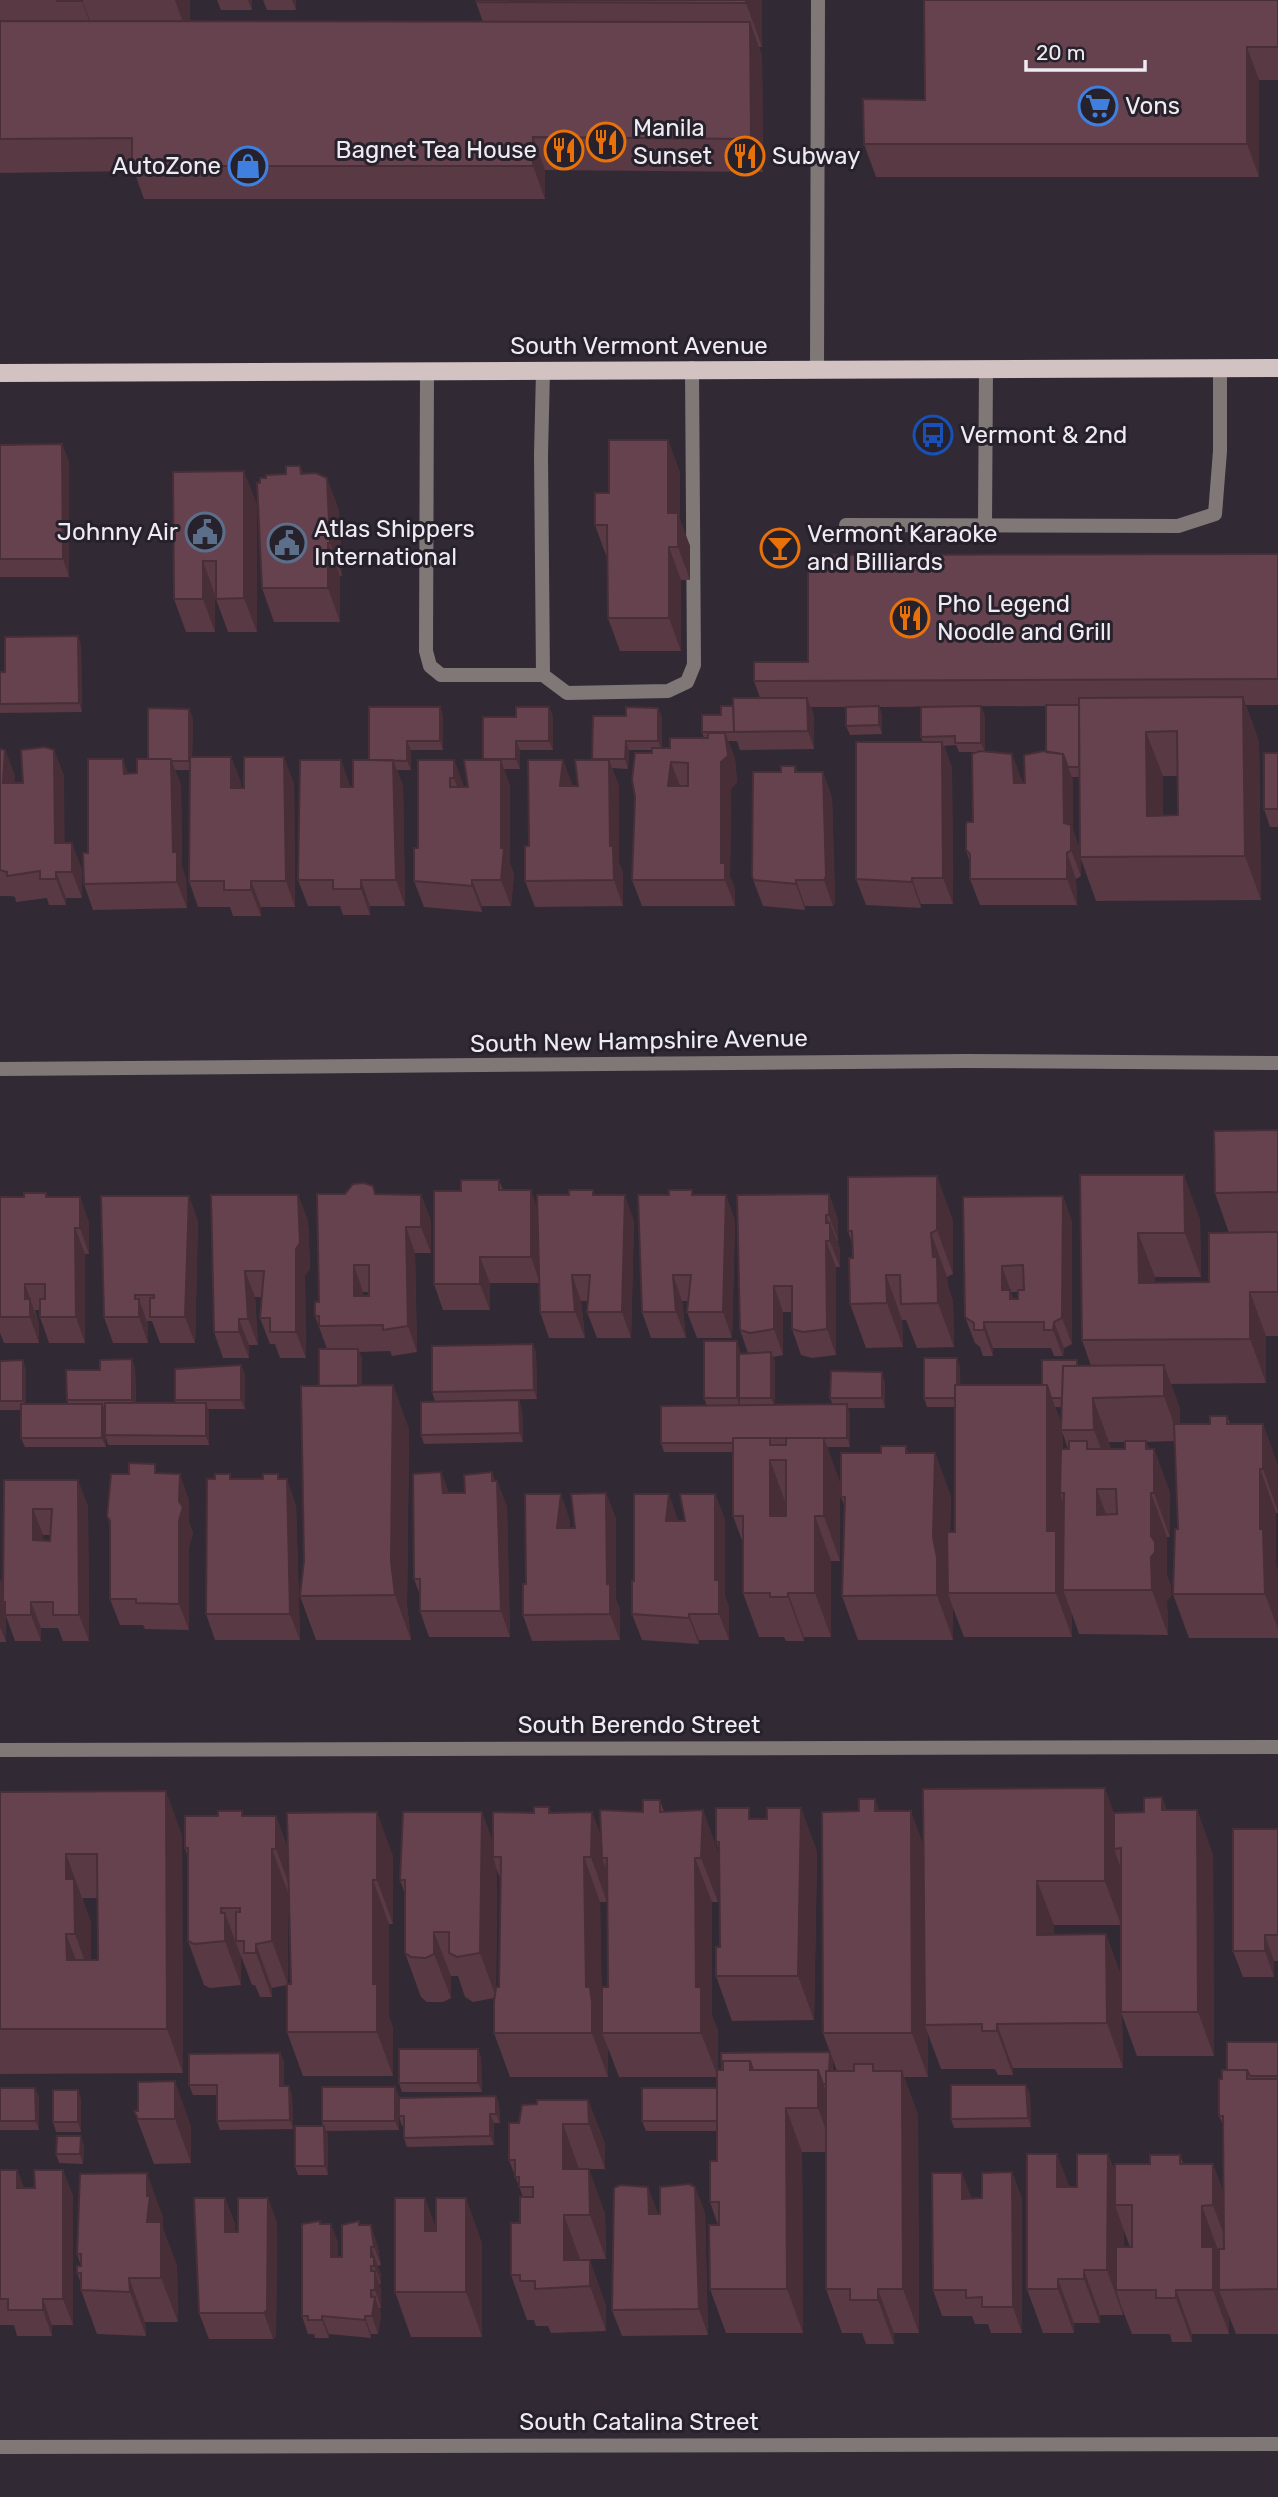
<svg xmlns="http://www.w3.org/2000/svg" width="1278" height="2497" viewBox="0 0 1278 2497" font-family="Rubik,sans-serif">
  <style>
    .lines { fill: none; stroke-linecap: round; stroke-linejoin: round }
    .service { stroke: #7f7877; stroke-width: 14 }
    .minor { stroke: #7f7877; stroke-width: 14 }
    .tertiary { stroke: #7f7877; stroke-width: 14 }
    .primary { stroke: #d2c2c1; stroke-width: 18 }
    .wall { fill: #583944; fill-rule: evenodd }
    .shaded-wall { fill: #472e37 }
    .building { fill: #66424f; stroke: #472e37; stroke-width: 2; fill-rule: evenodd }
    .labels { text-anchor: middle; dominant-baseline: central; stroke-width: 6; stroke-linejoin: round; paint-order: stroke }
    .poi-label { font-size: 24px; fill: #efebf2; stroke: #27212b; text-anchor: start }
    .street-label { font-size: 24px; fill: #efebf2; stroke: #27212b }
  </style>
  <rect width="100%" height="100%" fill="#312a35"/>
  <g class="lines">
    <path class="service" d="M 543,371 L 541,455 L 543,675
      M 427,372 L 426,651 L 430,666 L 441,675 L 543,675 L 567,693 L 668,691 L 687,682 L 694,665 L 692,368
      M 985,524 L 986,369
      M 846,525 L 1178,526 L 1215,514 L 1220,451 L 1220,368"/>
    <path class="minor" d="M 817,370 L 818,0
      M 0,1069 L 964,1061 L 1278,1063
      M 0,1750 L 1278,1747"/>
    <path class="tertiary" d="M 0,2447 L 1278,2444"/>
    <path class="primary" d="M 0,373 L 1278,368"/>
  </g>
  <path class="wall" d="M 0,0 L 190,0 L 190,21 L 483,22 L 476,2 L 762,0 L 762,47 L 759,47 L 762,56 L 763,172 L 545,170 L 545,199 L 144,199 L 134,171 L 0,173 Z
    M 217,0 L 252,0 L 252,10 L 221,10 Z
    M 263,0 L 296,0 L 296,10 L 267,10 Z
    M 1278,0 L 1278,80 L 1259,80 L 1259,177 L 876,177 L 864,144 L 925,100 Z
    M 668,440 L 680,473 L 680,520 L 690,546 L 690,580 L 681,580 L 681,651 L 620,651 L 608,618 L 607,558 L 595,525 L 609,493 Z
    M 62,444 L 69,462 L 69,577 L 0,577 L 0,445 Z
    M 300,466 L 303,474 L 327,478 L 339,511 L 342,576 L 340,576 L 340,622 L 274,622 L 262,588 L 260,483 L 266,478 L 286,474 Z
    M 173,472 L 257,504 L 257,632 L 228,632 L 216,599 L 216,595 L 215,595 L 215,632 L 186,632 L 174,599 Z
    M 1278,554 L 1278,705 L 1246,705 L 1259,742 L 1261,900 L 1096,901 L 1081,859 L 1081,876 L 1076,879 L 1077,905 L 980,905 L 970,879 L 970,863 L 966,850 L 973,822 L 977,752 L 959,752 L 956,745 L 944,746 L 952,768 L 953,904 L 921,904 L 921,908 L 866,905 L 856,879 L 923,742 L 921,737 L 985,716 L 985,751 L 1022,780 L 1022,783 L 1025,783 L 1046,752 L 1046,706 L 811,707 L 814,716 L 814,749 L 740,750 L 737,741 L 728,741 L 735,759 L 737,782 L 731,789 L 730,876 L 735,889 L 735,906 L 642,906 L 632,880 L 652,750 L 629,750 L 628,769 L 612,768 L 619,786 L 619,863 L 623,873 L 623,906 L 535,907 L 525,881 L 529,846 L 578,786 L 592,760 L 662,717 L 662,748 L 670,748 L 704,738 L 702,732 L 721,715 L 733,706 L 760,698 L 754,681 L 808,662 ZM 1163,776 L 1177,776 L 1178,815 L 1163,815 ZM 1072,777 L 1079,777 L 1080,849 L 1073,830 L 1073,780 Z
    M 78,636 L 81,645 L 82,712 L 0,713 L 0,672 L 5,672 Z
    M 879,706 L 882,716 L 882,734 L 850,735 L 846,726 Z
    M 440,707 L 443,716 L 443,750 L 411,750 L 411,770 L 397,770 L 403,786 L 405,906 L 370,906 L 370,915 L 343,915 L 340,906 L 308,906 L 298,880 L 341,760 L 350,787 L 353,787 L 369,760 Z
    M 549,707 L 553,717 L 553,750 L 520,750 L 520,769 L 504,769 L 510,786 L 510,864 L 514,874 L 511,906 L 482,906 L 482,912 L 424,907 L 414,881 L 418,848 L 454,760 L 464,787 L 468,787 L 483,760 L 516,717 Z
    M 189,709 L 193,718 L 192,757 L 231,757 L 241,783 L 241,788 L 294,783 L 295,907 L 261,907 L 261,916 L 233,916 L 230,907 L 198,907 L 189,881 L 190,770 L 175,770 L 181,785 L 182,867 L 186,878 L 187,908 L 93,910 L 84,884 L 88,853 L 128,773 L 137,773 Z
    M 0,749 L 5,750 L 15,776 L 14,783 L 23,783 L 54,750 L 64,776 L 64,843 L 82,869 L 82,898 L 66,898 L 66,905 L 49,905 L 47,898 L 16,902 L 15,897 L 11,896 L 0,896 Z
    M 1278,753 L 1278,827 L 1270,827 L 1264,809 Z
    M 795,766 L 797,772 L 823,772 L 832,798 L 835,902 L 833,906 L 805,906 L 805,910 L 763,906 L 752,877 L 781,772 Z
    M 1278,1130 L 1278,1336 L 1266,1336 L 1266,1383 L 1171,1384 L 1180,1409 L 1180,1424 L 1210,1424 L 1227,1416 L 1230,1424 L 1263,1424 L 1278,1466 L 1278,1513 L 1276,1513 L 1276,1566 L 1278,1571 L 1278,1638 L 1189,1638 L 1173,1594 L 1178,1529 L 1175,1441 L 1146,1442 L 1149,1449 L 1154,1449 L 1170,1493 L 1170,1537 L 1167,1537 L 1167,1575 L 1171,1586 L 1171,1596 L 1167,1601 L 1168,1635 L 1079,1634 L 1072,1614 L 1072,1637 L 964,1637 L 953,1608 L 953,1640 L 858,1640 L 842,1596 L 845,1507 L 841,1497 L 881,1453 L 906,1446 L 908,1453 L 935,1453 L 951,1497 L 950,1532 L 955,1532 L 955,1407 L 927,1407 L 924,1398 L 960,1367 L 960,1385 L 1042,1385 L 1079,1366 L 1091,1366 L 1082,1340 L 1080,1175 L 1200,1219 L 1201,1277 L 1155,1277 L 1155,1283 L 1209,1282 L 1229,1233 L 1215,1193 ZM 1055,1407 L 1062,1407 L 1062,1425 ZM 1063,1434 L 1068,1449 L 1063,1449 ZM 1109,1442 L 1125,1442 L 1125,1449 L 1110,1449 ZM 1063,1502 L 1064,1504 L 1063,1552 Z
    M 499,1180 L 503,1190 L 537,1208 L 595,1195 L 634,1221 L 631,1338 L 597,1338 L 587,1312 L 588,1301 L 581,1301 L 585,1338 L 549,1338 L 540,1312 L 539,1283 L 490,1283 L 490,1310 L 443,1310 L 434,1284 L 461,1191 Z
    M 375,1194 L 421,1195 L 431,1221 L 431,1253 L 415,1253 L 417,1352 L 392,1356 L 390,1351 L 359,1352 L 362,1358 L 362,1386 L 393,1385 L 409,1430 L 407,1605 L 411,1640 L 316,1640 L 300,1596 L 319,1386 L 327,1349 L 315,1316 L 319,1302 ZM 363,1292 L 369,1292 L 369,1296 L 363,1296 Z
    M 829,1194 L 838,1220 L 838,1241 L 837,1241 L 840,1249 L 840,1267 L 836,1267 L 836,1355 L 812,1358 L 801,1355 L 792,1329 L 792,1312 L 783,1312 L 783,1355 L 773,1357 L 775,1362 L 775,1405 L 833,1405 L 830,1398 L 885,1382 L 885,1408 L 848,1408 L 850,1414 L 850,1447 L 827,1447 L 840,1483 L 840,1561 L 831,1561 L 831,1637 L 804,1637 L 804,1641 L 786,1641 L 784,1637 L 759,1637 L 743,1593 L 743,1543 L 733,1516 L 733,1452 L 664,1452 L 661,1443 L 707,1406 L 704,1398 L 740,1351 L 740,1354 L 748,1353 L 740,1330 Z
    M 211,1195 L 298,1195 L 308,1221 L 310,1269 L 305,1275 L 306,1358 L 280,1358 L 275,1344 L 270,1344 L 260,1318 L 262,1297 L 255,1297 L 258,1345 L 249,1345 L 249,1358 L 223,1358 L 214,1332 Z
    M 694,1195 L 726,1195 L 735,1221 L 732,1338 L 697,1338 L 687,1312 L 688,1301 L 682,1301 L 686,1338 L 651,1338 L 642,1312 Z
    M 189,1196 L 198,1222 L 195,1343 L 160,1343 L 152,1321 L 147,1321 L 148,1325 L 148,1343 L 113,1343 L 104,1317 Z
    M 1063,1196 L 1072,1222 L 1072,1344 L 1064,1348 L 1063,1356 L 1054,1356 L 1051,1348 L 993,1348 L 993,1356 L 983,1356 L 980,1347 L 975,1343 L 965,1317 L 963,1197 ZM 1011,1292 L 1018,1292 L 1018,1299 L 1013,1299 Z
    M 0,1197 L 80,1197 L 89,1223 L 89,1254 L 85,1254 L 85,1343 L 49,1343 L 40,1317 L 40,1310 L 35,1310 L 39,1325 L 39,1343 L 4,1343 L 0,1333 Z
    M 953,1220 L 953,1274 L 947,1277 L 948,1286 L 953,1301 L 954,1347 L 917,1348 L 906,1320 L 902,1320 L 903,1347 L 866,1348 L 850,1304 L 853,1258 L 852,1243 L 848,1231 Z
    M 533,1344 L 536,1353 L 537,1399 L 435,1401 L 432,1392 Z
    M 132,1359 L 135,1368 L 136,1403 L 176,1403 L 175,1400 L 245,1374 L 245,1409 L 208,1409 L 209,1413 L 209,1445 L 108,1445 L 106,1437 L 106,1447 L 25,1447 L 21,1438 L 21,1410 L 0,1410 L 0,1361 L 26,1369 L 26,1404 L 68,1404 L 67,1400 L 100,1370 Z
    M 522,1409 L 523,1442 L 424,1444 L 421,1435 Z
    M 441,1472 L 449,1493 L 465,1493 L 492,1472 L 495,1481 L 497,1481 L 507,1507 L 510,1637 L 429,1637 L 420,1611 L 420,1595 L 414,1579 Z
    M 159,1473 L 189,1500 L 189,1522 L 193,1533 L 189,1547 L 189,1630 L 145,1629 L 143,1625 L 120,1625 L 110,1599 L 110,1525 L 107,1516 Z
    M 232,1479 L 279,1479 L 296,1505 L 300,1640 L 215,1640 L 206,1614 Z
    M 4,1480 L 88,1506 L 89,1641 L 63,1641 L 58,1628 L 41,1628 L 41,1641 L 15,1641 L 6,1616 L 6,1642 L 0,1642 L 0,1579 L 3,1586 ZM 43,1535 L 51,1535 L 50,1541 L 43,1540 Z
    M 606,1493 L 616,1519 L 616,1600 L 620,1609 L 620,1640 L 532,1641 L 523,1615 L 526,1584 L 570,1520 L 569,1528 L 575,1528 Z
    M 715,1494 L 725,1520 L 725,1596 L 729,1607 L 729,1640 L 699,1640 L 699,1644 L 642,1640 L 632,1614 L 634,1581 L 678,1520 L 678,1521 L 685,1521 Z
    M 0,1792 L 182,1835 L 183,2073 L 0,2074 ZM 83,1898 L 97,1898 L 98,1960 L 91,1960 L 91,1923 L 83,1901 Z
    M 660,1800 L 664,1812 L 703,1810 L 719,1855 L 718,1902 L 712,1902 L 712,2016 L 718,2031 L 718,2070 L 830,2052 L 833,2061 L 833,2071 L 837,2071 L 823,2033 L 879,1811 L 923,1843 L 1114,1813 L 1197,1810 L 1213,1855 L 1214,2056 L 1137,2056 L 1122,2015 L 1123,2068 L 1013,2068 L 1013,2075 L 998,2075 L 995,2069 L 941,2069 L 928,2034 L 928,2077 L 904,2077 L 918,2115 L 919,2333 L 894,2333 L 894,2344 L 866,2344 L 862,2333 L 842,2333 L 826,2289 L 826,2152 L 802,2152 L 803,2333 L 726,2333 L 710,2289 L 718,2225 L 710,2202 L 717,2161 L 717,2131 L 646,2131 L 642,2121 L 717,2088 L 717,2077 L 619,2077 L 608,2048 L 608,2077 L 510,2077 L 494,2033 L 494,1998 L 473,2002 L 465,1997 L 458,1976 L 451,1976 L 451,1998 L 443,2002 L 427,2002 L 421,1997 L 405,1953 L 405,1894 L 400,1880 L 482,1812 L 493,1843 L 534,1813 L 549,1807 L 551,1813 L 602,1837 L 643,1812 ZM 497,1870 L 500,1878 L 499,1987 L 496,1987 ZM 600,1902 L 607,1902 L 608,1987 L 602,2021 ZM 1054,1925 L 1121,1925 L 1121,1976 L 1106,1934 L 1054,1935 Z
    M 801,1808 L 817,1852 L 814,2020 L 732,2021 L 716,1976 L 720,1947 L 719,1851 L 716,1842 L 753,1819 L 767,1819 Z
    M 244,1816 L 276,1816 L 288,1849 L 393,1856 L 393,1924 L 389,1924 L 389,2017 L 393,2028 L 393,2076 L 303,2076 L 287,2032 L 287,1985 L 272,1988 L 272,1997 L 260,1997 L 255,1985 L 252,1985 L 240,1953 L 241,1957 L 241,1985 L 210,1988 L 204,1985 L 188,1941 L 188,1857 L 185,1848 ZM 288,1893 L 291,1984 L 288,1984 Z
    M 1278,1829 L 1278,1961 L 1274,1961 L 1274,1977 L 1243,1977 L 1233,1951 Z
    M 1278,2042 L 1278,2334 L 1236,2334 L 1229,2316 L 1229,2334 L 1192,2334 L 1192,2342 L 1172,2342 L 1170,2334 L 1132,2334 L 1123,2311 L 1123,2315 L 1100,2315 L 1100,2323 L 1074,2323 L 1074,2333 L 1043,2333 L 1027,2289 L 1057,2154 L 1069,2187 L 1077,2187 L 1108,2154 L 1115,2172 L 1180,2155 L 1183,2164 L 1213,2164 L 1224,2194 L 1224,2127 L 1219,2116 L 1222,2079 L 1227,2070 ZM 1124,2231 L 1130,2247 L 1124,2247 ZM 1218,2250 L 1219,2250 L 1219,2265 L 1218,2262 Z
    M 478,2049 L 481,2058 L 482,2092 L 402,2092 L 399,2083 Z
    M 280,2053 L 284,2062 L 284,2086 L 292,2095 L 293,2129 L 220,2130 L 217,2121 L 217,2095 L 193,2095 L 189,2085 Z
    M 138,2082 L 191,2126 L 191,2163 L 154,2164 L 134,2111 L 138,2111 Z
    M 1026,2085 L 1030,2095 L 1031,2127 L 954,2128 L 951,2119 Z
    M 395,2087 L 399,2098 L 496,2096 L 499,2105 L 500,2123 L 494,2123 L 494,2145 L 407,2147 L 404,2138 L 404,2125 L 402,2126 L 399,2116 L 399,2130 L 326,2131 L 328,2135 L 328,2175 L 298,2175 L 295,2166 L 323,2126 L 322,2121 Z
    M 0,2088 L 35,2088 L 39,2097 L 39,2130 L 0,2130 Z
    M 81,2099 L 81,2132 L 56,2132 L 53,2122 Z
    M 588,2100 L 605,2144 L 605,2169 L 579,2169 L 605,2213 L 606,2259 L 580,2259 L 580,2260 L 606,2305 L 606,2331 L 551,2333 L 548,2326 L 536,2326 L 534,2320 L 527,2320 L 511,2275 L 520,2223 L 523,2197 L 509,2160 L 519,2123 Z
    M 84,2145 L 83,2164 L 59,2163 L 56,2154 Z
    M 0,2170 L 17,2170 L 24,2188 L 35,2188 L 63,2170 L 73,2196 L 73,2325 L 52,2325 L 52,2336 L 17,2336 L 14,2325 L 0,2325 Z
    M 1012,2172 L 1022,2199 L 1022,2333 L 991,2333 L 988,2324 L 975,2324 L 972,2316 L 942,2316 L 933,2290 L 972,2199 L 982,2198 Z
    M 695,2187 L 705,2213 L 708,2335 L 622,2336 L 612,2310 L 658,2214 L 660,2214 Z
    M 225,2198 L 235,2224 L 235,2232 L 238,2232 L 268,2198 L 277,2224 L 276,2336 L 273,2339 L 209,2339 L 199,2313 Z
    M 425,2198 L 436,2229 L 482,2243 L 482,2337 L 411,2337 L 395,2292 Z
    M 163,2217 L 163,2229 L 177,2266 L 178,2322 L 145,2322 L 146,2336 L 97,2334 L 81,2290 L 81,2283 L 77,2273 L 81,2266 L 77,2254 Z
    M 321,2224 L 338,2242 L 338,2257 L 342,2257 L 360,2225 L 377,2243 L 381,2265 L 377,2266 L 381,2275 L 381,2284 L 379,2284 L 381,2289 L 381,2308 L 379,2308 L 381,2315 L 378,2334 L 371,2334 L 371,2338 L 329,2334 L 329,2338 L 315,2338 L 314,2334 L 308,2334 L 302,2316 Z"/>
  <path class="shaded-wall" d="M 82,0 L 98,42 L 98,46 L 82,1 Z
    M 175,0 L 190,0 L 190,42 Z
    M 248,0 L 252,0 L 252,10 Z
    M 292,0 L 296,0 L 296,10 Z
    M 746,0 L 762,0 L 762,47 L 746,3 Z
    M 750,22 L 762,56 L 763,172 L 751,139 Z
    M 1247,47 L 1259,80 L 1259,177 L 1247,144 Z
    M 533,137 L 545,170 L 545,199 L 533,166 Z
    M 668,440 L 680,473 L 680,520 L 690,546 L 690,580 L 678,547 L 668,513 Z
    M 62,444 L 69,462 L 69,577 L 63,559 Z
    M 244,471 L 257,504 L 257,632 L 244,598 Z
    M 327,478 L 339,511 L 342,576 L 330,543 Z
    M 328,543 L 340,576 L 340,622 L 328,588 Z
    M 669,547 L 681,580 L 681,651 L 669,618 Z
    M 203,561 L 215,595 L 215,632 L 203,599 Z
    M 78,636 L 81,645 L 82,712 L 79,703 Z
    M 1243,697 L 1259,742 L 1261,900 L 1245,856 Z
    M 807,698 L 814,716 L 814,749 L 808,731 Z
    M 879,706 L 882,716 L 882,734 L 879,725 Z
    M 981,706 L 985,716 L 985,752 L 981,743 Z
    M 440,707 L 443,716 L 443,750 L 440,741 Z
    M 549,707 L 553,717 L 553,750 L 549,741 Z
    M 658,708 L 662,717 L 662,750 L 658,741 Z
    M 189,709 L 193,718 L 192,770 L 189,761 Z
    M 1146,732 L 1163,776 L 1163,856 L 1147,816 Z
    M 725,733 L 735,759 L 737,782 L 731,789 L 730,876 L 735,889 L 735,906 L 725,880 L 721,863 L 721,762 Z
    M 407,741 L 411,750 L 411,770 L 407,761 Z
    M 516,741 L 520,750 L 520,769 L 516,759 Z
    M 626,741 L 629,750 L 628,769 L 625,759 Z
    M 942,742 L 952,768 L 953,904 L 943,878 Z
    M 5,750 L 15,776 L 12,809 L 3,783 Z
    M 54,750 L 64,776 L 65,869 L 55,843 Z
    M 1012,754 L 1022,780 L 1023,809 L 1014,783 Z
    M 1063,754 L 1073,780 L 1073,830 L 1081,851 L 1081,876 L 1071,850 L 1064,823 Z
    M 231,757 L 241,783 L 241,814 L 231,788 Z
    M 284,757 L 294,783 L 295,907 L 286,881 Z
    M 123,759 L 132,785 L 124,774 Z
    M 171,759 L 181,785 L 182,867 L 186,878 L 187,908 L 177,882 L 173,852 Z
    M 341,760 L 350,786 L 350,813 L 341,787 Z
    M 393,760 L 403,786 L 405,906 L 396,880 Z
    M 454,760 L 464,786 L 464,805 L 454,778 Z
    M 501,760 L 510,786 L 510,864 L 514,874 L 511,906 L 501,880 Z
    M 563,760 L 573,786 L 560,786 Z
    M 609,760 L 619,786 L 619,863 L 623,873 L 623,906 L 614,880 L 610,846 Z
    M 671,762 L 681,789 L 668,786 Z
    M 823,772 L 832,798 L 835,902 L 833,906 L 824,880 Z
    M 72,843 L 82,869 L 82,898 L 72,872 Z
    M 1067,853 L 1076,879 L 1077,905 L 1067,879 Z
    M 56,872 L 66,898 L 66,905 L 56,879 Z
    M 912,878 L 921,904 L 921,908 L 912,882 Z
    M 361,880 L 370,906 L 370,915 L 361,889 Z
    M 472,880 L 482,906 L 482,912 L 472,886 Z
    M 796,880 L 805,906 L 805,910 L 796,884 Z
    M 251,881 L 261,907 L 261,916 L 251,890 Z
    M 1184,1175 L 1200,1219 L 1201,1277 L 1185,1233 Z
    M 937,1176 L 953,1220 L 953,1274 L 937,1230 Z
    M 531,1190 L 540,1216 L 540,1283 L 531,1257 Z
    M 829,1194 L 838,1220 L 838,1241 L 829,1215 Z
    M 298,1195 L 308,1221 L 310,1269 L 305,1275 L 306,1358 L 296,1332 L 296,1249 Z
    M 421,1195 L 431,1221 L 431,1253 L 421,1227 Z
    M 625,1195 L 634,1221 L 631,1338 L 622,1312 Z
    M 726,1195 L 735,1221 L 732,1338 L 723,1312 Z
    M 189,1196 L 198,1222 L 195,1343 L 185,1317 Z
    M 1063,1196 L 1072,1222 L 1072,1344 L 1062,1318 Z
    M 80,1197 L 89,1223 L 89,1254 L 80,1228 Z
    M 826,1215 L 830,1227 L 830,1223 L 840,1249 L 840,1267 L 830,1241 L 826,1223 Z
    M 406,1227 L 415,1253 L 417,1352 L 408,1326 Z
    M 75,1228 L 85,1254 L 85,1343 L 76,1317 Z
    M 931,1233 L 947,1277 L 948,1286 L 953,1301 L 954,1347 L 938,1303 Z
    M 1138,1233 L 1155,1277 L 1155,1327 L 1139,1283 Z
    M 826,1241 L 836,1267 L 836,1355 L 827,1329 Z
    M 480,1257 L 490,1283 L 490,1310 L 480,1284 Z
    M 354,1265 L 363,1292 L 363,1322 L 354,1296 Z
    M 1002,1266 L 1011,1292 L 1019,1316 L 1002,1290 Z
    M 245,1271 L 255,1297 L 258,1345 L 248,1319 Z
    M 572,1275 L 581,1301 L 585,1338 L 575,1312 Z
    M 673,1275 L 682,1301 L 686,1338 L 676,1312 Z
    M 886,1275 L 902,1320 L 903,1347 L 887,1303 Z
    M 25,1284 L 39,1325 L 39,1343 L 30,1317 L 25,1299 Z
    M 774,1286 L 783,1312 L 783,1355 L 774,1329 Z
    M 1250,1292 L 1266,1336 L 1266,1383 L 1250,1339 Z
    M 135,1295 L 139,1306 L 139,1299 L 148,1325 L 148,1343 L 139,1317 Z
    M 239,1319 L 249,1345 L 249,1358 L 239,1332 Z
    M 984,1322 L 993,1348 L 993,1356 L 984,1330 Z
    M 1054,1322 L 1064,1348 L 1063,1356 L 1053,1330 Z
    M 737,1341 L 740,1351 L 740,1408 L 737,1398 Z
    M 533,1344 L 536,1353 L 537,1399 L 534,1390 Z
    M 358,1349 L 362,1358 L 362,1409 L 358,1400 Z
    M 771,1352 L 775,1362 L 775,1407 L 771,1398 Z
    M 957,1358 L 960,1367 L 961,1408 L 957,1398 Z
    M 132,1359 L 135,1368 L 136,1409 L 132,1400 Z
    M 23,1360 L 26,1369 L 26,1410 L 23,1401 Z
    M 241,1365 L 245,1374 L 245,1409 L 241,1400 Z
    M 1164,1365 L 1180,1409 L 1180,1441 L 1164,1396 Z
    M 882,1372 L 885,1382 L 885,1408 L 882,1398 Z
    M 393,1385 L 409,1430 L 407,1605 L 411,1640 L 395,1595 L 391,1561 Z
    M 1047,1385 L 1063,1429 L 1061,1430 L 1063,1434 L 1063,1493 L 1060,1493 L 1063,1502 L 1063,1590 L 1072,1614 L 1072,1637 L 1056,1593 L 1047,1531 Z
    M 1093,1398 L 1109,1442 L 1110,1474 L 1094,1430 Z
    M 519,1400 L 522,1409 L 523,1442 L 520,1433 Z
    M 206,1403 L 209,1413 L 209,1445 L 206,1436 Z
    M 102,1404 L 106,1413 L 106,1447 L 102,1438 Z
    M 847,1404 L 850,1414 L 850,1447 L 847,1438 Z
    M 1263,1424 L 1278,1466 L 1278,1511 L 1263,1469 Z
    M 824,1438 L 840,1483 L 840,1561 L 824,1516 Z
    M 1146,1441 L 1154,1465 L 1154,1449 L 1170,1493 L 1170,1537 L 1154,1493 L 1146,1449 Z
    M 935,1453 L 951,1497 L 949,1581 L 948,1593 L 953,1608 L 953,1640 L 937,1595 L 933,1537 Z
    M 770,1460 L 786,1504 L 787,1561 L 770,1516 Z
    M 1260,1469 L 1276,1513 L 1276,1566 L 1278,1571 L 1278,1629 L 1265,1594 L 1260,1529 Z
    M 441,1472 L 451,1498 L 443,1493 Z
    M 492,1472 L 498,1487 L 497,1481 L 507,1507 L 510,1637 L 501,1611 Z
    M 180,1474 L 189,1500 L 189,1522 L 193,1533 L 189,1547 L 189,1630 L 179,1604 Z
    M 287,1479 L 296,1505 L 300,1640 L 290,1614 Z
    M 78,1480 L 88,1506 L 89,1641 L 79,1615 Z
    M 1097,1489 L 1113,1534 L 1097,1515 Z
    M 606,1493 L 616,1519 L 616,1600 L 620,1609 L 620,1640 L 610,1614 L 607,1584 Z
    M 1151,1493 L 1167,1537 L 1167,1575 L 1171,1586 L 1171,1596 L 1167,1601 L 1168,1635 L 1152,1590 Z
    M 561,1494 L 570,1520 L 567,1554 L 557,1528 Z
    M 669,1494 L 678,1520 L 675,1547 L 666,1521 Z
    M 715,1494 L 725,1520 L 725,1596 L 729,1607 L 729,1640 L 719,1614 L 715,1580 Z
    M 33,1509 L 43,1535 L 42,1566 L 33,1540 Z
    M 815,1516 L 831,1561 L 831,1637 L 815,1593 Z
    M 0,1579 L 6,1594 L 3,1602 L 6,1610 L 6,1642 L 0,1627 Z
    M 788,1593 L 804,1637 L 804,1641 L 788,1597 Z
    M 31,1602 L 41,1628 L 41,1641 L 31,1615 Z
    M 689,1614 L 699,1640 L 699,1644 L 689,1618 Z
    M 1105,1788 L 1121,1832 L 1121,1848 L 1114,1849 L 1121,1869 L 1121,1925 L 1105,1881 Z
    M 166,1791 L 182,1835 L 183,2073 L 167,2029 Z
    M 1162,1797 L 1178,1841 L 1162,1810 Z
    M 875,1799 L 891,1844 L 875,1811 Z
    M 801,1808 L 817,1852 L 814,2020 L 798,1976 Z
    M 703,1810 L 719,1855 L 718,1902 L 701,1858 Z
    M 1197,1810 L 1213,1855 L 1214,2056 L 1198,2012 Z
    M 911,1811 L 927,1855 L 925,2025 L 928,2034 L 928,2077 L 912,2033 Z
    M 377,1812 L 393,1856 L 393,1924 L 377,1880 Z
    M 482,1812 L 498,1856 L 493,1857 L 497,1870 L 496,1997 L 480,1953 Z
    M 592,1812 L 609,1856 L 607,1858 L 602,1858 L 608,1873 L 607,1902 L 591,1857 Z
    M 276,1816 L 292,1860 L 292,1893 L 276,1849 Z
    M 272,1849 L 288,1893 L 288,1985 L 272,1941 Z
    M 66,1854 L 91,1923 L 91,1978 L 75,1934 L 66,1879 Z
    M 584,1857 L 600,1902 L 602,2020 L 606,2031 L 602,2033 L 608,2048 L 608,2077 L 592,2033 L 586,1987 Z
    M 695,1858 L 712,1902 L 712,2016 L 718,2031 L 718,2077 L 701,2033 L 696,1987 Z
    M 373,1880 L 389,1924 L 389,2017 L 393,2028 L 393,2076 L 377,2032 L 373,1984 Z
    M 1037,1881 L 1054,1925 L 1054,1979 L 1037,1935 Z
    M 221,1908 L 225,1919 L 225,1913 L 241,1957 L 241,1985 L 225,1941 Z
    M 434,1932 L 451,1976 L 451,1998 L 434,1954 Z
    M 66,1934 L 83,1978 L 67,1960 Z
    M 1106,1934 L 1122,1979 L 1121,2012 L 1122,2015 L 1123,2068 L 1107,2023 Z
    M 1265,1935 L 1274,1961 L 1274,1977 L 1265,1951 Z
    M 256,1944 L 272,1988 L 272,1997 L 256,1953 Z
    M 997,2024 L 1013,2068 L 1013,2075 L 997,2031 Z
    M 478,2049 L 481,2058 L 482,2092 L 478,2083 Z
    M 830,2052 L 833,2061 L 832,2093 L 829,2084 Z
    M 280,2053 L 284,2062 L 284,2095 L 280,2086 Z
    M 818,2070 L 834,2114 L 834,2152 L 818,2108 Z
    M 902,2071 L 918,2115 L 919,2333 L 903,2289 Z
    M 175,2081 L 191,2126 L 191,2163 L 175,2119 Z
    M 1026,2085 L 1030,2095 L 1031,2127 L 1028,2118 Z
    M 289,2086 L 292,2095 L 293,2129 L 290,2120 Z
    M 395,2087 L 399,2096 L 399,2130 L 395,2121 Z
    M 35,2088 L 39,2097 L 39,2130 L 36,2121 Z
    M 78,2090 L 81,2099 L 81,2132 L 78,2122 Z
    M 496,2096 L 499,2105 L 500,2123 L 496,2114 Z
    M 588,2100 L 605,2144 L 605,2169 L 589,2124 Z
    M 786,2108 L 802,2152 L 803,2333 L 787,2289 Z
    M 490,2114 L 494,2123 L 494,2145 L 490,2136 Z
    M 563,2124 L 579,2169 L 563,2169 Z
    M 324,2126 L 328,2135 L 328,2175 L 325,2166 Z
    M 81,2136 L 84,2145 L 83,2164 L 80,2154 Z
    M 1057,2154 L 1074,2199 L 1057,2187 Z
    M 1108,2154 L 1124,2199 L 1115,2205 L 1124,2231 L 1123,2290 L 1116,2290 L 1123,2311 L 1123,2315 L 1107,2270 Z
    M 1213,2164 L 1229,2208 L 1229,2249 L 1213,2205 Z
    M 589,2169 L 605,2213 L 606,2259 L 590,2215 Z
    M 17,2170 L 27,2196 L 17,2188 Z
    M 63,2170 L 73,2196 L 73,2325 L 63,2299 Z
    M 1012,2172 L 1022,2199 L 1022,2333 L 1013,2307 Z
    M 147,2173 L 163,2217 L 163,2229 L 177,2266 L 178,2322 L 161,2278 L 147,2222 Z
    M 962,2173 L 972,2199 L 962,2199 Z
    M 648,2187 L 658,2213 L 658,2241 L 649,2214 Z
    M 695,2187 L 705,2213 L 708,2335 L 699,2309 Z
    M 225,2198 L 235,2224 L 235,2258 L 225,2232 Z
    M 268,2198 L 277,2224 L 276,2336 L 273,2339 L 264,2313 Z
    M 425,2198 L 441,2243 L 425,2231 Z
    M 466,2198 L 482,2243 L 482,2337 L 466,2292 Z
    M 1202,2206 L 1218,2250 L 1218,2262 L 1229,2290 L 1219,2290 L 1229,2316 L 1229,2334 L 1213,2290 L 1202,2247 Z
    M 564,2215 L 580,2259 L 580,2287 L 564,2260 Z
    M 331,2224 L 338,2242 L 338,2275 L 331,2257 Z
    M 371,2225 L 377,2243 L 381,2265 L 374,2247 Z
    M 371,2247 L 381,2275 L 381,2284 L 371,2257 Z
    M 590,2260 L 606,2305 L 606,2331 L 590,2286 Z
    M 371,2266 L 375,2277 L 375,2271 L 381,2289 L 381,2308 L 375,2290 L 371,2271 Z
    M 1084,2270 L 1100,2315 L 1100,2323 L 1084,2279 Z
    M 129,2278 L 145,2322 L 146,2336 L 130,2292 Z
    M 1058,2279 L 1074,2323 L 1074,2333 L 1058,2289 Z
    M 878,2289 L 894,2333 L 894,2344 L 878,2300 Z
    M 371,2290 L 374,2300 L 375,2297 L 381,2315 L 378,2334 L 372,2316 Z
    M 1176,2290 L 1192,2334 L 1192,2342 L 1176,2298 Z
    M 43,2299 L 52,2325 L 52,2336 L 43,2310 Z
    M 322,2316 L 329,2334 L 329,2338 L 322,2320 Z
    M 365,2316 L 371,2334 L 371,2338 L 365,2320 Z"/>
  <path class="building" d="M 57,0 L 82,0 L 82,1 L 57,1 Z
    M 476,0 L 746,0 L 746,3 L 476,2 Z
    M 924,0 L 1278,0 L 1278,47 L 1247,47 L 1247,144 L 864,144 L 863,99 L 925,100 Z
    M 0,21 L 750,22 L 751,139 L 533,137 L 533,166 L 132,166 L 132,138 L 0,139 Z
    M 609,440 L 668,440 L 668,513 L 678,513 L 678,547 L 669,547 L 669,618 L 608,618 L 607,525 L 595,525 L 595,493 L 609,493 Z
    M 62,444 L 63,559 L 0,559 L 0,445 Z
    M 286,466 L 300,466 L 301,474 L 316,473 L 327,478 L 330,543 L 328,543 L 328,588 L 262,588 L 257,483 L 260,483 L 260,478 L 266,478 L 266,475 L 286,474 Z
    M 244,471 L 244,598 L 216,599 L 216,561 L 203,561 L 203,599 L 174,599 L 173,472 Z
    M 1278,554 L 1278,679 L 754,681 L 754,662 L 808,662 L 808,562 L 816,562 L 822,555 Z
    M 78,636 L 79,703 L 0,704 L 0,672 L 5,672 L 5,637 Z
    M 1243,697 L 1245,856 L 1080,857 L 1079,698 ZM 1177,731 L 1178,815 L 1147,816 L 1146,732 Z
    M 733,698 L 807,698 L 808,731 L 734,732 Z
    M 1046,705 L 1079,705 L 1079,767 L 1068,767 L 1063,754 L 1046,752 Z
    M 721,706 L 733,706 L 734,732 L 702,732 L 702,715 L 721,715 Z
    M 879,706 L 879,725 L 846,726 L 846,707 Z
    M 981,706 L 981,743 L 955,743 L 955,736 L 921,737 L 921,707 Z
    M 369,707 L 440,707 L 440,741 L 407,741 L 407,761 L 369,760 Z
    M 516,707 L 549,707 L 549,741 L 516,741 L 516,759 L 483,759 L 483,717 L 516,717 Z
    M 626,707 L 658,708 L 658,741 L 626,741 L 625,759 L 592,759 L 593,716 L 626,716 Z
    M 148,708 L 189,709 L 189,761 L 171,761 L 171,759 L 148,759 Z
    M 708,733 L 725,733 L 728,756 L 721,762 L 721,863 L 725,863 L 725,880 L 632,880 L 635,797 L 632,780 L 635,753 L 652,753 L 652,748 L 670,748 L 670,738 L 708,738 ZM 671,762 L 688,763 L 688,786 L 668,786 Z
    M 856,742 L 942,742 L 943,878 L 912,878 L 912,882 L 856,879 Z
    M 45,747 L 54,750 L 55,843 L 72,843 L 72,872 L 56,872 L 56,879 L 40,879 L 40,871 L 7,876 L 7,872 L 0,870 L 0,749 L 5,750 L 3,783 L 23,783 L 21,750 Z
    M 980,751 L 1012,754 L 1014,783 L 1025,783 L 1024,755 L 1044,751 L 1063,754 L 1064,823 L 1071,825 L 1071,850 L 1067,853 L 1067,879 L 970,879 L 970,854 L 966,850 L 966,825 L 967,822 L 973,822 L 972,754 Z
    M 1264,753 L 1278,753 L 1278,809 L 1264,809 Z
    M 190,757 L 231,757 L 231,788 L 244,788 L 244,757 L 284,757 L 286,881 L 251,881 L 251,890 L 224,890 L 224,881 L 189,881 Z
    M 88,759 L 123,759 L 124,774 L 137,773 L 137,759 L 171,759 L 173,852 L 177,852 L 177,882 L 84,884 L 83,853 L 88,853 Z
    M 300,760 L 341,760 L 341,787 L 353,787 L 353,760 L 393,760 L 396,880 L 361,880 L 361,889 L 333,889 L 333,880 L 298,880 Z
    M 418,760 L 454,760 L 454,778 L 450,778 L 450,787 L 468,787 L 464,760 L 501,760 L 501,848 L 504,848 L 501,880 L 472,880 L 472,886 L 414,881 L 414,848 L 418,848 Z
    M 528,760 L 563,760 L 560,786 L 578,786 L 575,760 L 609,760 L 610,846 L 613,846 L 614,880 L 525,881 L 525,846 L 529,846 Z
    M 781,766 L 795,766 L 795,772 L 823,772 L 826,876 L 824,880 L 796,880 L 796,884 L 754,880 L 752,877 L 753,772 L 781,772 Z
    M 1278,1130 L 1278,1192 L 1215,1193 L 1214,1131 Z
    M 1080,1175 L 1184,1175 L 1185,1233 L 1138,1233 L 1139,1283 L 1209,1282 L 1209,1233 L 1278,1232 L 1278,1292 L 1250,1292 L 1250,1339 L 1082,1340 Z
    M 937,1176 L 937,1230 L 931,1233 L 933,1257 L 937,1257 L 938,1303 L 901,1304 L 900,1275 L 886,1275 L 887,1303 L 850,1304 L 849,1258 L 853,1258 L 852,1231 L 848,1231 L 848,1177 Z
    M 461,1180 L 499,1180 L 499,1190 L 531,1190 L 531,1257 L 480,1257 L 480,1284 L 434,1284 L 434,1191 L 461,1191 Z
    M 364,1183 L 373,1186 L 375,1194 L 421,1195 L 421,1227 L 406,1227 L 408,1326 L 383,1330 L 383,1325 L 319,1326 L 319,1316 L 315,1316 L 315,1302 L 319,1302 L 317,1194 L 345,1194 L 353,1184 ZM 354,1265 L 369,1265 L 369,1296 L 354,1296 Z
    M 569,1190 L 593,1190 L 593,1195 L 625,1195 L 622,1312 L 587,1312 L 590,1275 L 572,1275 L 575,1312 L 540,1312 L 537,1195 L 569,1195 Z
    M 669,1190 L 692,1190 L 692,1195 L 726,1195 L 723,1312 L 687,1312 L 691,1275 L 673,1275 L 676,1312 L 642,1312 L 638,1195 L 669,1195 Z
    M 24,1193 L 46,1193 L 46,1197 L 80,1197 L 80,1228 L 75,1228 L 76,1317 L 40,1317 L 40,1299 L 45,1299 L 45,1284 L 25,1284 L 25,1299 L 30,1299 L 30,1317 L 0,1317 L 0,1197 L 24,1197 Z
    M 829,1194 L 829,1215 L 826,1215 L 826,1223 L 830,1223 L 830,1241 L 826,1241 L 827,1329 L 803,1332 L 792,1329 L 792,1286 L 774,1286 L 774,1329 L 750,1333 L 740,1330 L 737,1195 Z
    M 211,1195 L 298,1195 L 300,1243 L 296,1249 L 296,1332 L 270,1332 L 270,1318 L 260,1318 L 264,1271 L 245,1271 L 248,1319 L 239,1319 L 239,1332 L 214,1332 Z
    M 101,1196 L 189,1196 L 185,1317 L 150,1317 L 150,1298 L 154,1298 L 154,1295 L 135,1295 L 135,1299 L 139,1299 L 139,1317 L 104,1317 Z
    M 1063,1196 L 1062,1318 L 1054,1322 L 1053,1330 L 1044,1330 L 1044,1322 L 984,1322 L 984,1330 L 974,1330 L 974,1323 L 965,1317 L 963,1197 ZM 1023,1265 L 1024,1290 L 1018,1290 L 1018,1299 L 1010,1299 L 1010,1290 L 1002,1290 L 1002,1266 Z
    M 704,1341 L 737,1341 L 737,1398 L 704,1398 Z
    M 533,1344 L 534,1390 L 432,1392 L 432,1346 Z
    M 319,1349 L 358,1349 L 358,1386 L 319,1386 Z
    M 771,1352 L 771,1398 L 739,1398 L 739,1354 Z
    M 924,1358 L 957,1358 L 957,1385 L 955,1385 L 955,1398 L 924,1398 Z
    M 132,1359 L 132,1400 L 67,1400 L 66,1370 L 100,1370 L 100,1360 Z
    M 23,1360 L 23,1401 L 0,1401 L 0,1361 Z
    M 1042,1360 L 1077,1360 L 1077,1366 L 1063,1366 L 1062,1398 L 1051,1398 L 1047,1385 L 1042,1385 Z
    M 241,1365 L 241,1400 L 175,1400 L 175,1369 Z
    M 1164,1365 L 1164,1396 L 1093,1398 L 1094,1430 L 1061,1430 L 1063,1366 Z
    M 831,1371 L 882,1372 L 882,1398 L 830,1398 Z
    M 393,1385 L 391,1561 L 395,1595 L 300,1596 L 304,1561 L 301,1386 Z
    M 955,1385 L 1047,1385 L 1047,1531 L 1056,1531 L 1056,1593 L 948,1593 L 947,1532 L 955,1532 Z
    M 519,1400 L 520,1433 L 421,1435 L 421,1402 Z
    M 105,1403 L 206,1403 L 206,1436 L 105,1435 Z
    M 21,1404 L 102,1404 L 102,1438 L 21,1438 Z
    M 847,1404 L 847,1438 L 733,1438 L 733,1443 L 661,1443 L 661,1406 Z
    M 1210,1416 L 1227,1416 L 1227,1424 L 1263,1424 L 1263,1469 L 1260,1469 L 1260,1529 L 1263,1529 L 1265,1594 L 1173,1594 L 1175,1529 L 1178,1529 L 1174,1424 L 1210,1424 Z
    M 733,1438 L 770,1438 L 770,1445 L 786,1445 L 786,1438 L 824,1438 L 824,1516 L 815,1516 L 815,1593 L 788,1593 L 788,1597 L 770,1597 L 770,1593 L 743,1593 L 743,1516 L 733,1516 ZM 770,1460 L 786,1460 L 786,1516 L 770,1516 Z
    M 1069,1441 L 1087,1441 L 1087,1449 L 1125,1449 L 1125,1441 L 1146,1441 L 1146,1449 L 1154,1449 L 1154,1493 L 1151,1493 L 1151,1536 L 1155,1542 L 1155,1552 L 1151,1557 L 1152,1590 L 1063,1590 L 1064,1493 L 1060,1493 L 1061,1449 L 1069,1449 ZM 1097,1489 L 1116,1489 L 1117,1514 L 1097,1515 Z
    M 881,1446 L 906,1446 L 906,1453 L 935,1453 L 933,1537 L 937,1557 L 937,1595 L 842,1596 L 845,1497 L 841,1497 L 841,1453 L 881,1453 Z
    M 129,1463 L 155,1464 L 155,1473 L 180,1474 L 179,1501 L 183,1507 L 179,1521 L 179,1604 L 136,1603 L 136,1599 L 110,1599 L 110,1521 L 107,1516 L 111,1474 L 129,1474 Z
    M 441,1472 L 443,1493 L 465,1493 L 464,1475 L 492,1472 L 492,1481 L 497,1481 L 501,1611 L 420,1611 L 420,1579 L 414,1579 L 413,1474 Z
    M 215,1474 L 230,1474 L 230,1479 L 263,1479 L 263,1474 L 278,1474 L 278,1479 L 287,1479 L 290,1614 L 206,1614 L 207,1479 L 215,1479 Z
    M 4,1480 L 78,1480 L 79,1615 L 53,1615 L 53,1602 L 31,1602 L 31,1615 L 5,1615 L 5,1602 L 3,1602 ZM 33,1509 L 52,1509 L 50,1541 L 33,1540 Z
    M 606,1493 L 607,1584 L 610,1583 L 610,1614 L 523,1615 L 523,1584 L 526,1584 L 525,1494 L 561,1494 L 557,1528 L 575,1528 L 571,1494 Z
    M 634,1494 L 669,1494 L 666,1521 L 685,1521 L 680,1494 L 715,1494 L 715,1580 L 719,1580 L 719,1614 L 689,1614 L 689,1618 L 632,1614 L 632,1581 L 634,1581 Z
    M 1105,1788 L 1105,1881 L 1037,1881 L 1037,1935 L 1106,1934 L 1107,2023 L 997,2024 L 997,2031 L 982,2031 L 982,2024 L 925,2025 L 923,1789 Z
    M 166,1791 L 167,2029 L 0,2029 L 0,1792 ZM 66,1854 L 97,1854 L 98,1960 L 67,1960 L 66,1934 L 75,1934 L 74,1879 L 66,1879 Z
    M 1162,1797 L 1162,1810 L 1197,1810 L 1198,2012 L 1121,2012 L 1121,1848 L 1114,1849 L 1114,1813 L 1144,1812 L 1144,1798 Z
    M 859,1799 L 875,1799 L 875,1811 L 911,1811 L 912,2033 L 823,2033 L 822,1812 L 859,1811 Z
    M 643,1800 L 660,1800 L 660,1812 L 703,1810 L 701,1858 L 695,1858 L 696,1987 L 701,1987 L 701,2033 L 602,2033 L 602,1987 L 608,1987 L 607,1858 L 602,1858 L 600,1810 L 643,1812 Z
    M 534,1807 L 549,1807 L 549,1813 L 592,1812 L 591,1857 L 584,1857 L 586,1987 L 590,1987 L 592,2002 L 592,2033 L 494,2033 L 494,2002 L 496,1987 L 499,1987 L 501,1857 L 493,1857 L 493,1812 L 534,1813 Z
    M 716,1808 L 749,1808 L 749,1819 L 767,1819 L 767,1808 L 801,1808 L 798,1976 L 716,1976 L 716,1947 L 720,1947 L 719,1842 L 716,1842 Z
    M 218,1811 L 242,1811 L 242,1816 L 276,1816 L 276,1849 L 272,1849 L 272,1941 L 256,1944 L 256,1953 L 244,1953 L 244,1941 L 236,1941 L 236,1912 L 240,1912 L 240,1908 L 221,1908 L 221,1913 L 225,1913 L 225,1941 L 194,1944 L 188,1941 L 188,1848 L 185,1848 L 185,1816 L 218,1816 Z
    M 377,1812 L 377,1880 L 373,1880 L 373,1984 L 377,1984 L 377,2032 L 287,2032 L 287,1984 L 291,1984 L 287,1813 Z
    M 403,1812 L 482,1812 L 480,1953 L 457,1957 L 449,1953 L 449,1932 L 434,1932 L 434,1954 L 426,1958 L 411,1957 L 405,1953 L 405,1880 L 400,1880 Z
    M 1233,1829 L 1278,1829 L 1278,1935 L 1265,1935 L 1265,1951 L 1233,1951 Z
    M 1227,2042 L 1278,2042 L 1278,2076 L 1250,2076 L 1247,2070 L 1227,2070 Z
    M 399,2049 L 478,2049 L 478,2083 L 399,2083 Z
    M 830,2052 L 829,2071 L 826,2071 L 826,2084 L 823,2084 L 818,2070 L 753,2070 L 750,2061 L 723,2061 L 722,2070 L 721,2053 Z
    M 280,2053 L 280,2086 L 289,2086 L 290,2120 L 217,2121 L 217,2085 L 189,2085 L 189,2054 Z
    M 723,2061 L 750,2061 L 750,2070 L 818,2070 L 818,2108 L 786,2108 L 787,2289 L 710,2289 L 709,2225 L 719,2225 L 719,2202 L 710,2202 L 710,2161 L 717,2161 L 717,2070 L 723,2070 Z
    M 854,2064 L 873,2064 L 873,2071 L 902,2071 L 903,2289 L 878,2289 L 878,2300 L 850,2300 L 850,2289 L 826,2289 L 826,2071 L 854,2071 Z
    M 1278,2068 L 1278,2289 L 1219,2290 L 1219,2249 L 1224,2249 L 1223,2116 L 1219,2116 L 1219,2079 L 1222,2079 L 1222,2070 L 1247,2070 L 1247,2079 L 1278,2079 Z
    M 175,2081 L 175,2119 L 138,2119 L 134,2111 L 138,2111 L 138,2082 Z
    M 951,2085 L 1026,2085 L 1028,2118 L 951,2119 Z
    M 322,2087 L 395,2087 L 395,2121 L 322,2121 Z
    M 0,2088 L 35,2088 L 36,2121 L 0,2121 Z
    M 642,2088 L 717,2088 L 717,2121 L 642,2121 Z
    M 53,2090 L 78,2090 L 78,2122 L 53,2122 Z
    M 496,2096 L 496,2114 L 490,2114 L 490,2136 L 404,2138 L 404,2116 L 399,2116 L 399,2098 Z
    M 537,2100 L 588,2100 L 589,2124 L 563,2124 L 563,2169 L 589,2169 L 590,2215 L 564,2215 L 564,2260 L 590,2260 L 590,2286 L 535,2289 L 535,2281 L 520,2281 L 520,2275 L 511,2275 L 511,2223 L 520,2223 L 520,2197 L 533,2197 L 533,2187 L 519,2187 L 519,2177 L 515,2177 L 515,2160 L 509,2160 L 509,2123 L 519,2123 L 522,2105 L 537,2104 Z
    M 295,2126 L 324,2126 L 325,2166 L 295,2166 Z
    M 57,2136 L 81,2136 L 80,2154 L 56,2154 Z
    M 1027,2154 L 1057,2154 L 1057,2187 L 1077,2187 L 1077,2154 L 1108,2154 L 1107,2270 L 1084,2270 L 1084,2279 L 1058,2279 L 1058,2289 L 1027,2289 Z
    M 1150,2155 L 1180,2155 L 1180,2164 L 1213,2164 L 1213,2205 L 1202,2206 L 1202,2247 L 1213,2247 L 1213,2290 L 1176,2290 L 1176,2298 L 1156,2298 L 1156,2290 L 1116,2290 L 1116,2247 L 1132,2247 L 1132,2205 L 1115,2205 L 1115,2164 L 1150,2164 Z
    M 0,2170 L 17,2170 L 17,2188 L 35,2188 L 34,2170 L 63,2170 L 63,2299 L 43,2299 L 43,2310 L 8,2310 L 8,2299 L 0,2299 Z
    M 1012,2172 L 1013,2307 L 982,2307 L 982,2297 L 966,2298 L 966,2290 L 933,2290 L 932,2173 L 962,2173 L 962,2199 L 982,2198 L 982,2173 Z
    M 147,2173 L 147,2196 L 150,2196 L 147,2222 L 161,2222 L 161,2278 L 129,2278 L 130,2292 L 81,2290 L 81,2273 L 77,2273 L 77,2266 L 81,2266 L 81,2254 L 77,2254 L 80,2174 Z
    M 689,2184 L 695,2187 L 699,2309 L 612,2310 L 614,2188 L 620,2185 L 648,2187 L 649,2214 L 660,2214 L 660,2187 Z
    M 194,2198 L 225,2198 L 225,2232 L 238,2232 L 238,2198 L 268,2198 L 267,2310 L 264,2313 L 199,2313 Z
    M 395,2198 L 425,2198 L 425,2231 L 436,2231 L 436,2198 L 466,2198 L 466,2292 L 395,2292 Z
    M 320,2221 L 320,2224 L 331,2224 L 331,2257 L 342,2257 L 342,2225 L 359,2221 L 359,2225 L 371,2225 L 374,2247 L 371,2247 L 371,2257 L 374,2257 L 374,2266 L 371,2266 L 371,2271 L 375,2271 L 375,2290 L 371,2290 L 371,2297 L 375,2297 L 372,2316 L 365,2316 L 365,2320 L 322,2316 L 322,2320 L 308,2320 L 308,2316 L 302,2316 L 302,2224 Z"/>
  <defs>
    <symbol id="supermarket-ring" viewBox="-11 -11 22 22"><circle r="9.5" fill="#27212b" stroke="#3f7fe0" stroke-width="1.5"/><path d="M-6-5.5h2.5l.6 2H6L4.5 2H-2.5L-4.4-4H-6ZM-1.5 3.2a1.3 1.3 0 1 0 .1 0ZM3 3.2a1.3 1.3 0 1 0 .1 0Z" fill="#3f7fe0"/></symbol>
    <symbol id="restaurant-ring" viewBox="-11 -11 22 22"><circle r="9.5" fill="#27212b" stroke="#e8710a" stroke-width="1.5"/><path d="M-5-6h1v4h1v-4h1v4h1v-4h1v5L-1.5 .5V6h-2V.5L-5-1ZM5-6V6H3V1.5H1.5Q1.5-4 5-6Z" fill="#e8710a"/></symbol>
    <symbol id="shop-ring" viewBox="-11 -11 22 22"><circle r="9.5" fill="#27212b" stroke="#3f7fe0" stroke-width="1.5"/><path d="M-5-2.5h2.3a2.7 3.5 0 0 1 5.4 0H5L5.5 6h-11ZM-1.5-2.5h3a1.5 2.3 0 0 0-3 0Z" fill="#3f7fe0"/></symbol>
    <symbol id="bus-ring" viewBox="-11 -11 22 22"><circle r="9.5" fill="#27212b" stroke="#1a4fb4" stroke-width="1.5"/><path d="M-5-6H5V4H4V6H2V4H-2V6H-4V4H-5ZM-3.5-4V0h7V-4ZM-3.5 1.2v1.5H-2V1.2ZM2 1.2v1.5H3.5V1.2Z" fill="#1a4fb4"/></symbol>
    <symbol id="civic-ring" viewBox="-11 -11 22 22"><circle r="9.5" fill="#27212b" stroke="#5c6f8a" stroke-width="1.5"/><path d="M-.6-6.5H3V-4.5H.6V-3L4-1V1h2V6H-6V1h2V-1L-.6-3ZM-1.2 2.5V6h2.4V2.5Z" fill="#5c6f8a"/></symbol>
    <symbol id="bar-ring" viewBox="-11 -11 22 22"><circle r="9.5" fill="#27212b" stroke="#e8710a" stroke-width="1.5"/><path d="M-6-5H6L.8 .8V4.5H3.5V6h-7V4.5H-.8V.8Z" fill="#e8710a"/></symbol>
  </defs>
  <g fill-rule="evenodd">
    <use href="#supermarket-ring" x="1076" y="84" width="44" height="44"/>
    <use href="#restaurant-ring" x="584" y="120" width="44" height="44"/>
    <use href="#restaurant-ring" x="542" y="128" width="44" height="44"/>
    <use href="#restaurant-ring" x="723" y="134" width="44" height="44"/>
    <use href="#shop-ring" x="226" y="144" width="44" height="44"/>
    <use href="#bus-ring" x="911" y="413" width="44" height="44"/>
    <use href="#civic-ring" x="183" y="510" width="44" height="44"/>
    <use href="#civic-ring" x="265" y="521" width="44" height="44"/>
    <use href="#bar-ring" x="758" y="526" width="44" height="44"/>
    <use href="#restaurant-ring" x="888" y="596" width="44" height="44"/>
  </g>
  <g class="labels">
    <g class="poi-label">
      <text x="1125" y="106">Vons</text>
      <text x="633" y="128">Manila<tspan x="633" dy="28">Sunset</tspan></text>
      <text x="537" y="150" text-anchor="end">Bagnet Tea House</text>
      <text x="772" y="156">Subway</text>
      <text x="221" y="166" text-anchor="end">AutoZone</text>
      <text x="960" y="435">Vermont &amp; 2nd</text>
      <text x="314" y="529">Atlas Shippers<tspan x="314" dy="28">International</tspan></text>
      <text x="178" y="532" text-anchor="end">Johnny Air</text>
      <text x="807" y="534">Vermont Karaoke<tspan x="807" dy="28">and Billiards</tspan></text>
      <text x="937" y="604">Pho Legend<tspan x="937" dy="28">Noodle and Grill</tspan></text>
    </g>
    <g class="street-label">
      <text x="639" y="346">South Vermont Avenue</text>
      <text transform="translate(639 1041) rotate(-1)">South New Hampshire Avenue</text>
      <text x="639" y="1725">South Berendo Street</text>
      <text x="639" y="2422">South Catalina Street</text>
    </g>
  </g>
  <path d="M1026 60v10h119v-10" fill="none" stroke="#efebf2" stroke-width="3.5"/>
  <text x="1036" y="60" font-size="21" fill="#efebf2" stroke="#27212b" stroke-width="5" paint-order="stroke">20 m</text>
</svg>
